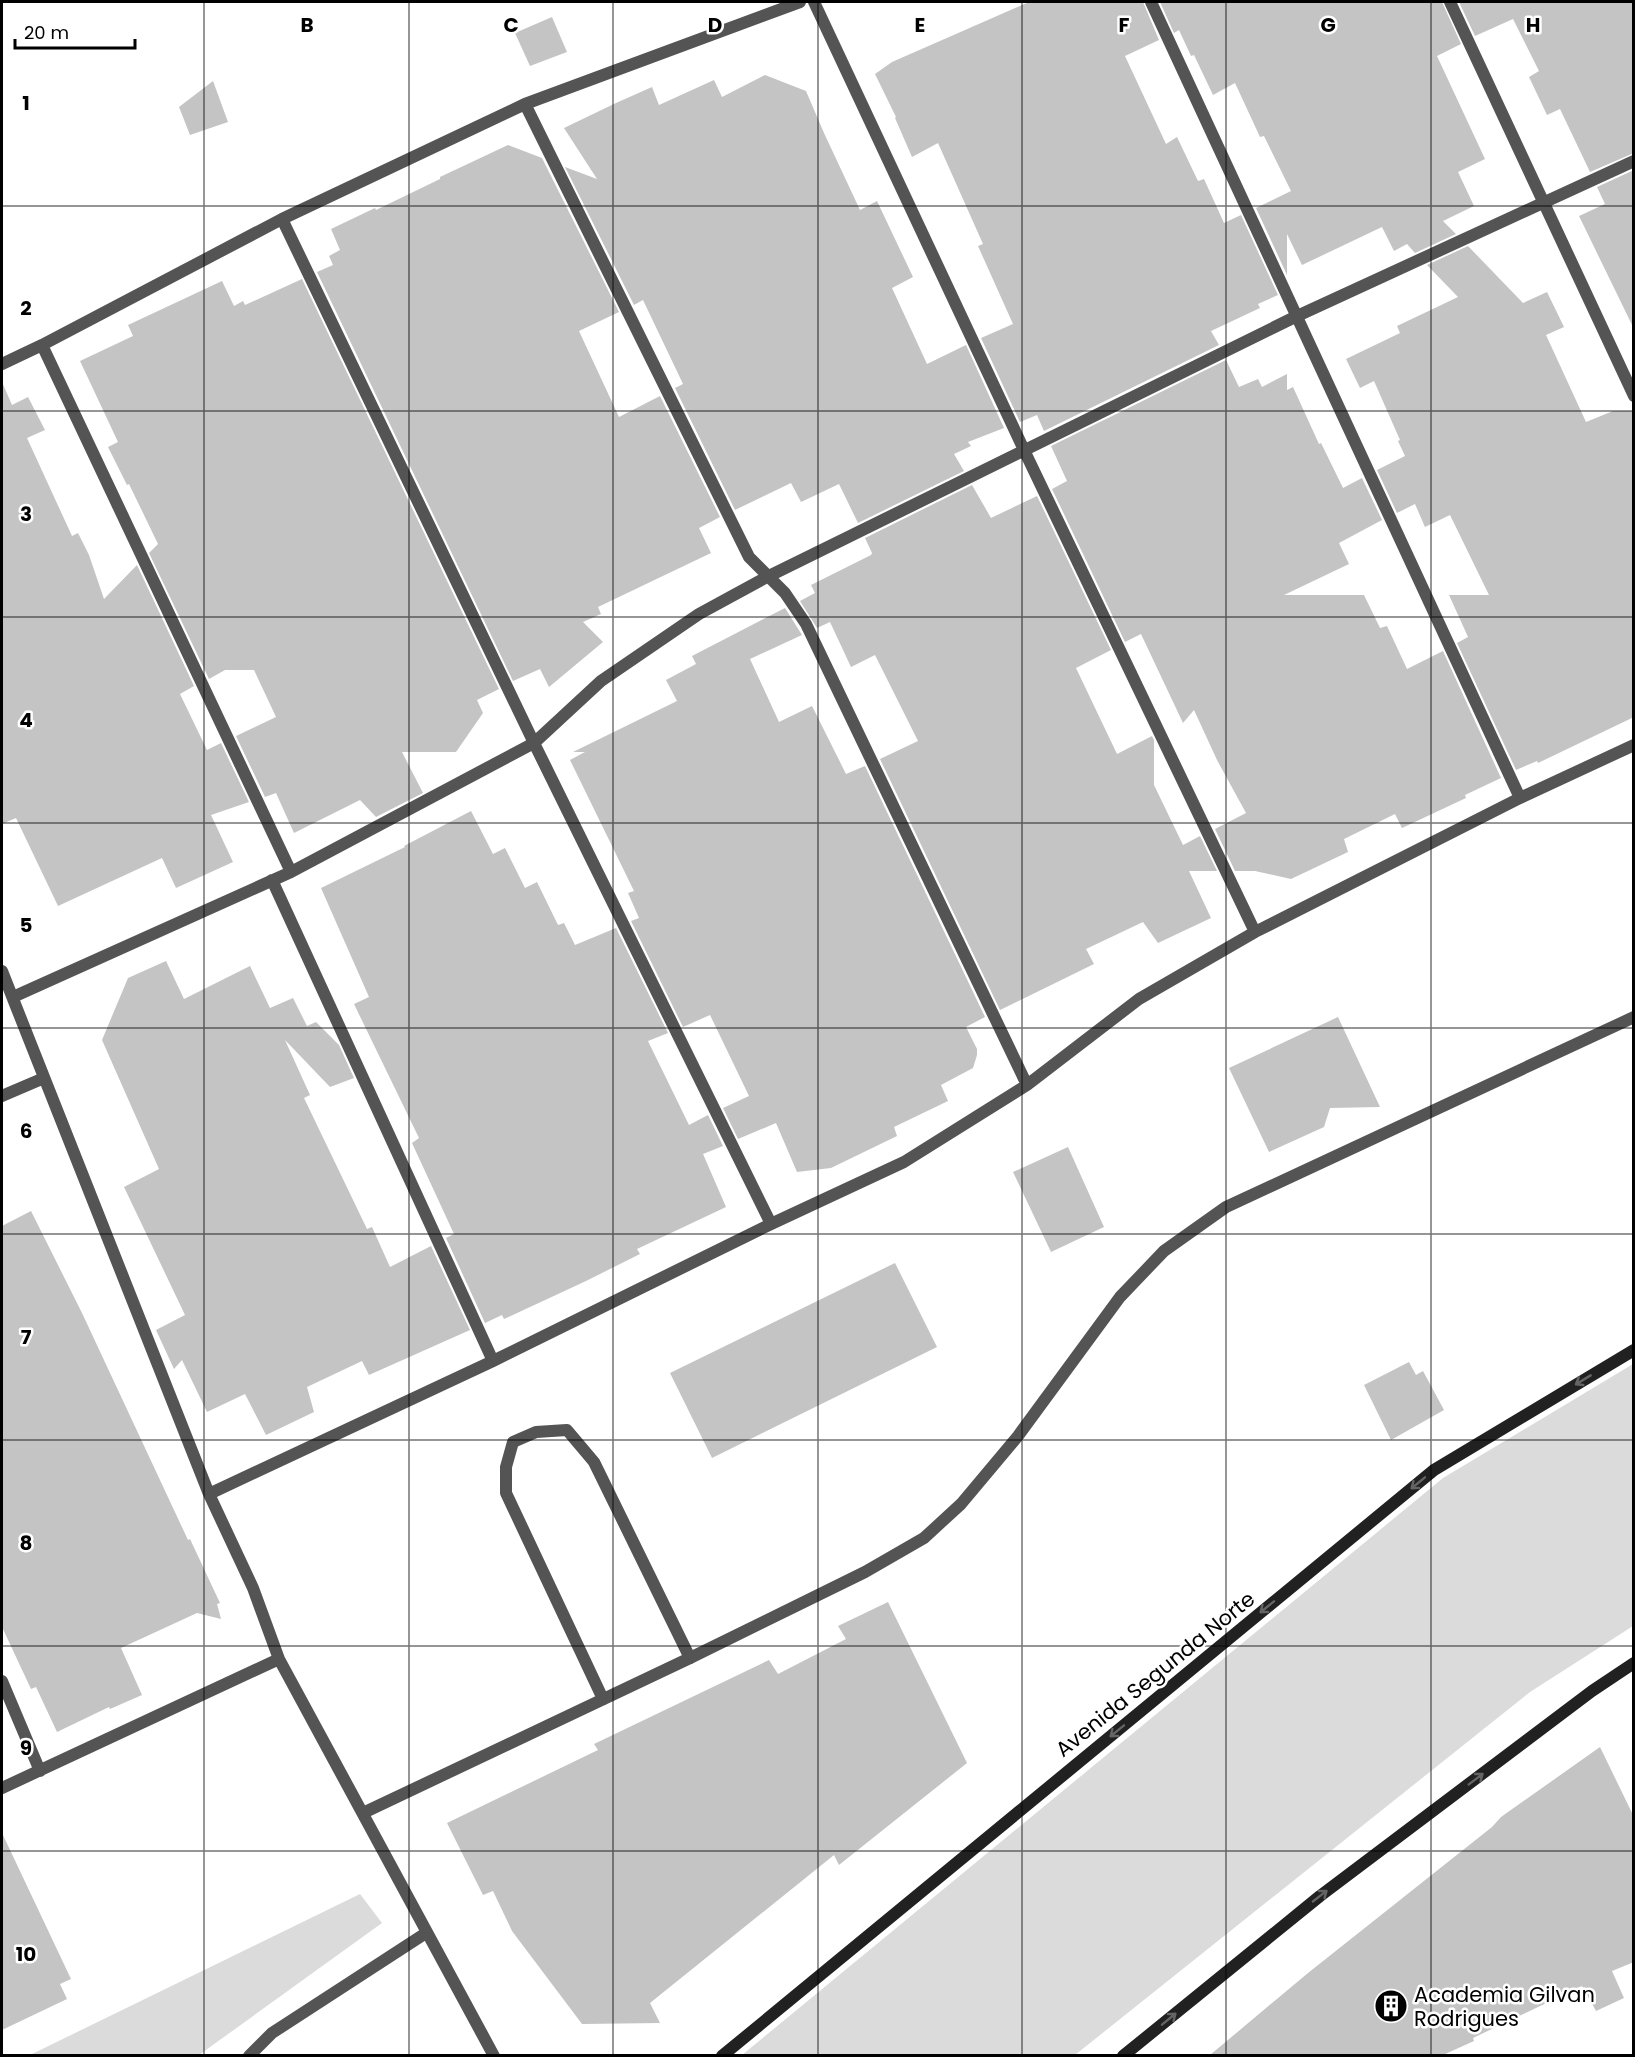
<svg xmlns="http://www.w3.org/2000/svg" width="1635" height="2057" viewBox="0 0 1635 2057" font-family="Poppins,sans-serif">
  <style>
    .green { fill: #dbdbdb }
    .building { fill: #c4c4c4 }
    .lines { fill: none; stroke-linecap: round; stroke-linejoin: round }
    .lane { stroke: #545454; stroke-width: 12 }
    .street { stroke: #545454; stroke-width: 12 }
    .secondary { stroke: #212121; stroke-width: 12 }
    .oneway { stroke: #646464 }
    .grid { fill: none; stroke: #000; stroke-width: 1.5; stroke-opacity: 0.55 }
    .labels { text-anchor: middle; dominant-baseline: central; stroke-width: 5; stroke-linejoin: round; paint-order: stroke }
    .street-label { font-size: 21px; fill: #000; stroke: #fff }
    .poi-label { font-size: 21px; fill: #000; stroke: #fff; text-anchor: start }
    .grid-label { font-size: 20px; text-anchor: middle; font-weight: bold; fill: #000; stroke: #fff; stroke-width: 5; stroke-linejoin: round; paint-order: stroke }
  </style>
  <rect width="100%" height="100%" fill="#fff"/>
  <path class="green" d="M 1633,1364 L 1633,1626 L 1530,1692 L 1075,2055 L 742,2055 L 1443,1478 Z
    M 360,1894 L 382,1923 L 199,2055 L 30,2055 Z"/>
  <path class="building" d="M 1029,2 L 1143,2 L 1159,40 L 1125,56 L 1166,144 L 1177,137 L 1198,181 L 1204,179 L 1224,223 L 1241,215 L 1278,295 L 1258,304 L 1260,308 L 1211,331 L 1219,345 L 1044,431 L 1037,415 L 1020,422 L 981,338 L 1013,324 L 978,246 L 983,244 L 938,143 L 912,157 L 895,118 L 896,117 L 875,74 L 892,62 Z
    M 1160,2 L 1442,2 L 1461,44 L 1437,56 L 1485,159 L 1458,172 L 1474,206 L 1443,221 L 1456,234 L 1415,253 L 1407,244 L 1394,251 L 1382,227 L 1302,265 L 1287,234 L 1287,275 L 1256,208 L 1291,191 L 1264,136 L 1260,137 L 1235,83 L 1213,95 L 1194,55 L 1191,56 L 1179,30 L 1174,33 Z
    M 1459,2 L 1634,2 L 1634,153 L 1590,172 L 1560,109 L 1547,115 L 1529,77 L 1539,71 L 1513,19 L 1475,36 Z
    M 552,17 L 567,52 L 530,66 L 515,33 Z
    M 765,75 L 806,91 L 824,133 L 860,210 L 877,201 L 913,277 L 892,288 L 927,364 L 966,345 L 1004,428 L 968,442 L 971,446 L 954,454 L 964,471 L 858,523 L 839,484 L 801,502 L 791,483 L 735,510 L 675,388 L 683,384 L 643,300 L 634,305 L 565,167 L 597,179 L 564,128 L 616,103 L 652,87 L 659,105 L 714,80 L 722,97 Z
    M 213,81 L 228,122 L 190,135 L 179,107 Z
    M 508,145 L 542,158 L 619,312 L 579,331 L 619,417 L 660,396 L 720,517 L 699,528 L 711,553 L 598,607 L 601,614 L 583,622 L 603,642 L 549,687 L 540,669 L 513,681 L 317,272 L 333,265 L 329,256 L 340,250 L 331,229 L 375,208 L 376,210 L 440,179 L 440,177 Z
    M 1634,170 L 1634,329 L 1579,216 L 1605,204 L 1597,187 Z
    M 1468,246 L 1523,303 L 1547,292 L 1564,327 L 1546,335 L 1586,422 L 1613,411 L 1634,411 L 1634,717 L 1538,763 L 1537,761 L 1516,770 L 1457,643 L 1468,637 L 1449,595 L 1489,595 L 1450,515 L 1425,527 L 1415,504 L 1397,513 L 1377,470 L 1405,456 L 1398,441 L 1400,440 L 1374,381 L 1360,388 L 1346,359 L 1400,333 L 1397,326 L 1458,297 L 1427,265 Z
    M 302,279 L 499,689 L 477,700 L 483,713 L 456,752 L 402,752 L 423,793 L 376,817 L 360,800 L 294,833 L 276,793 L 265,797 L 236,736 L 276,717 L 254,670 L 225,670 L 209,679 L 149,553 L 158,544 L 129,484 L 127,485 L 108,447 L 118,442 L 80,361 L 133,336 L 128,325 L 222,281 L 234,306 L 243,301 L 245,305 Z
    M 1226,360 L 1239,387 L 1258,379 L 1262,387 L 1287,374 L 1287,390 L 1293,387 L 1319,444 L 1321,443 L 1343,488 L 1362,478 L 1382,520 L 1339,543 L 1349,564 L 1284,595 L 1364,595 L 1380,628 L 1387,626 L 1407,669 L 1443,651 L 1501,778 L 1465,795 L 1466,798 L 1402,828 L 1395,814 L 1344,839 L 1348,852 L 1291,879 L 1255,871 L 1235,871 L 1215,829 L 1246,813 L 1217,760 L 1194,710 L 1183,723 L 1141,634 L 1125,642 L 1052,489 L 1067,481 L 1051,446 Z
    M 2,382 L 12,405 L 28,397 L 45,430 L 27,438 L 72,536 L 78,533 L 89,555 L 104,599 L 137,565 L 194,686 L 180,694 L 207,750 L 221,743 L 249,802 L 211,815 L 233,862 L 176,888 L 162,858 L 58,906 L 16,818 L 2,824 Z
    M 972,485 L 991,518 L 1037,496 L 1111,650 L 1076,668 L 1117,754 L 1152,736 L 1154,740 L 1154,785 L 1183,845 L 1200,836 L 1217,871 L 1189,871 L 1211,918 L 1158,943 L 1143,922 L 1086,949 L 1094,964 L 1000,1010 L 880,759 L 918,741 L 875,655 L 851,667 L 830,622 L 817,628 L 800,601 L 815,593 L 811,585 L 871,555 L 872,553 L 865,538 Z
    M 785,608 L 802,635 L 750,659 L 779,722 L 812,706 L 846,774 L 865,766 L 985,1017 L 966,1027 L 977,1049 L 977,1055 L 973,1068 L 941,1085 L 948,1101 L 894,1127 L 897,1136 L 831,1168 L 797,1172 L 776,1123 L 738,1139 L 723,1108 L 749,1096 L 710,1015 L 683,1027 L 631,921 L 639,918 L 628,893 L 634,891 L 570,760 L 585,752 L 573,752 L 677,701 L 666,680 L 696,664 L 692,656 Z
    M 471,811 L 493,854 L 505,848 L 525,888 L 537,882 L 558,925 L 564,923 L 575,945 L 616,928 L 668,1033 L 648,1041 L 689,1125 L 708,1115 L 723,1146 L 703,1154 L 726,1207 L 637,1249 L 640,1254 L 586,1281 L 504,1319 L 502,1315 L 485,1323 L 446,1238 L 454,1234 L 412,1143 L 419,1138 L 354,1004 L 369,997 L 321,888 L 405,847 L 404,846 Z
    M 166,961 L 184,999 L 250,966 L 270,1008 L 293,998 L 307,1026 L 316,1022 L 339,1045 L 354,1078 L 330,1087 L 285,1040 L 310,1095 L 304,1098 L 367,1229 L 372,1227 L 390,1267 L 431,1246 L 470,1330 L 369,1375 L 362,1361 L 307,1387 L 314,1412 L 266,1435 L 245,1394 L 207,1412 L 182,1360 L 174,1369 L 156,1330 L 185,1315 L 124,1187 L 159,1169 L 102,1040 L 128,978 Z
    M 1338,1017 L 1380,1107 L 1330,1108 L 1324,1127 L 1269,1152 L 1229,1068 Z
    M 1068,1147 L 1104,1227 L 1051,1252 L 1013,1172 Z
    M 31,1211 L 82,1313 L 188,1540 L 190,1539 L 220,1603 L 217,1604 L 221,1619 L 197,1613 L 121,1648 L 142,1695 L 110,1709 L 109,1707 L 57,1732 L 36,1687 L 31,1689 L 2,1627 L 2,1226 Z
    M 895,1263 L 937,1347 L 712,1458 L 670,1373 Z
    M 1409,1362 L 1416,1375 L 1423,1371 L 1444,1410 L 1391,1440 L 1364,1385 Z
    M 888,1602 L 967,1763 L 839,1865 L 834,1855 L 650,2003 L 660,2023 L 582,2024 L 512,1931 L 493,1891 L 483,1895 L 447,1823 L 598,1750 L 594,1744 L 769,1660 L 778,1674 L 846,1639 L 838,1626 Z
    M 1600,1747 L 1634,1817 L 1634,1962 L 1612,1971 L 1624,1998 L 1596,2011 L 1582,1986 L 1473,2038 L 1474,2041 L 1443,2055 L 1210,2055 L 1308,1973 L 1492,1827 L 1501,1817 Z
    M 2,1833 L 71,1979 L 60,1984 L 67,1999 L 2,2030 Z"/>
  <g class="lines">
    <path class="lane" d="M 603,1699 L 506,1493 L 506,1467 L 513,1442 L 536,1432 L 567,1430 L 594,1462 L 690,1658"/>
    <path class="street" d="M 814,2 L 1024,450 L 1255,932
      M 1151,2 L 1520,798
      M 1450,2 L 1634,396
      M 525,104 L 749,557 L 785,593 L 806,624 L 1027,1085
      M 282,219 L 534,743 L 771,1224
      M 42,345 L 291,872
      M 2,364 L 42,345 L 282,219 L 525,104 L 800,2
      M 272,880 L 493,1361
      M 2,971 L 209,1494
      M 13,997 L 291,872 L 534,743 L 601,681 L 699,614 L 767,577 L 1295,317 L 1634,161
      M 2,1096 L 44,1078
      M 2,1681 L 40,1771
      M 2,1788 L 279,1659
      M 363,1813 L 690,1658 L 865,1572 L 924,1538 L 961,1504 L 1018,1436 L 1120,1297 L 1164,1251 L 1226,1207 L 1634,1017
      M 249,2056 L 272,2033 L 426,1933
      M 494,2056 L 279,1659 L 253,1588 L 209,1494 L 493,1361 L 771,1224 L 904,1162 L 1027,1085 L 1139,999 L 1255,932 L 1520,798 L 1634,745"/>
    <path class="secondary" d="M 722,2056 L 1434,1470 L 1634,1350
      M 1123,2056 L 1320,1896 L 1592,1691 L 1634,1663"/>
  </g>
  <defs><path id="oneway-shaft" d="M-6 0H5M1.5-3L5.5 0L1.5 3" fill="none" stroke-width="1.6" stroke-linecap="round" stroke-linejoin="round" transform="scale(1.5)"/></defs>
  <g class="oneway">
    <use href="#oneway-shaft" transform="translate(1583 1380) rotate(149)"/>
    <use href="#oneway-shaft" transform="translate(1418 1483) rotate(141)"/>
    <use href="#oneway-shaft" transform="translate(1267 1607) rotate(141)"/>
    <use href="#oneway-shaft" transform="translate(1117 1731) rotate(141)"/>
    <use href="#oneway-shaft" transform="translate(1476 1779) rotate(-37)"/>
    <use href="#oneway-shaft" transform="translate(1320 1896) rotate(-38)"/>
    <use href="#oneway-shaft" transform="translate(1169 2019) rotate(-39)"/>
  </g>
  <path class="grid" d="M 204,2 L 204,2056M 409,2 L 409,2056M 613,2 L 613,2056M 818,2 L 818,2056M 1022,2 L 1022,2056M 1226,2 L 1226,2056M 1431,2 L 1431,2056M 2,206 L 1634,206M 2,411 L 1634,411M 2,617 L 1634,617M 2,823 L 1634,823M 2,1028 L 1634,1028M 2,1234 L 1634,1234M 2,1440 L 1634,1440M 2,1646 L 1634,1646M 2,1851 L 1634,1851"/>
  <defs>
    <symbol id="building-disc" viewBox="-11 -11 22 22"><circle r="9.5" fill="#000" stroke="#fff"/><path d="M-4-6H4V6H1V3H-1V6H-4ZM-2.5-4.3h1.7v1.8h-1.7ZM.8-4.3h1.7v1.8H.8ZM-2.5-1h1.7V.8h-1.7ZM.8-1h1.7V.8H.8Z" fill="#fff"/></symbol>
  </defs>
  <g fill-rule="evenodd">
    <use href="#building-disc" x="1372" y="1987" width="38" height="38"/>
  </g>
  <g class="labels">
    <g class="street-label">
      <text transform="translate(1155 1674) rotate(-39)">Avenida Segunda Norte</text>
    </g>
    <g class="poi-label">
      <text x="1414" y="1994">Academia Gilvan<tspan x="1414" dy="24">Rodrigues</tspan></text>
    </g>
  </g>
  <g class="grid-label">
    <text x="307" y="32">B</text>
    <text x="511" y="32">C</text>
    <text x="715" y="32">D</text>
    <text x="920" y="32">E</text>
    <text x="1124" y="32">F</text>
    <text x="1328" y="32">G</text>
    <text x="1533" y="32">H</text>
    <text x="26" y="110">1</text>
    <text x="26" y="315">2</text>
    <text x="26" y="521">3</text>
    <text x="26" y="727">4</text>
    <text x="26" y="932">5</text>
    <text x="26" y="1138">6</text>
    <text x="26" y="1344">7</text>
    <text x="26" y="1550">8</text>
    <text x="26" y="1755">9</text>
    <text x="26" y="1961">10</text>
  </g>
  <rect width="1635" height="2057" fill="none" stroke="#000000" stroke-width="6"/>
  <path d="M15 39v9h120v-9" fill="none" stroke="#000000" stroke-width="3"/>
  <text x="24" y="39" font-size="18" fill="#000000" stroke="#ffffff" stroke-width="4.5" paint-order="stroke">20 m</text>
</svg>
